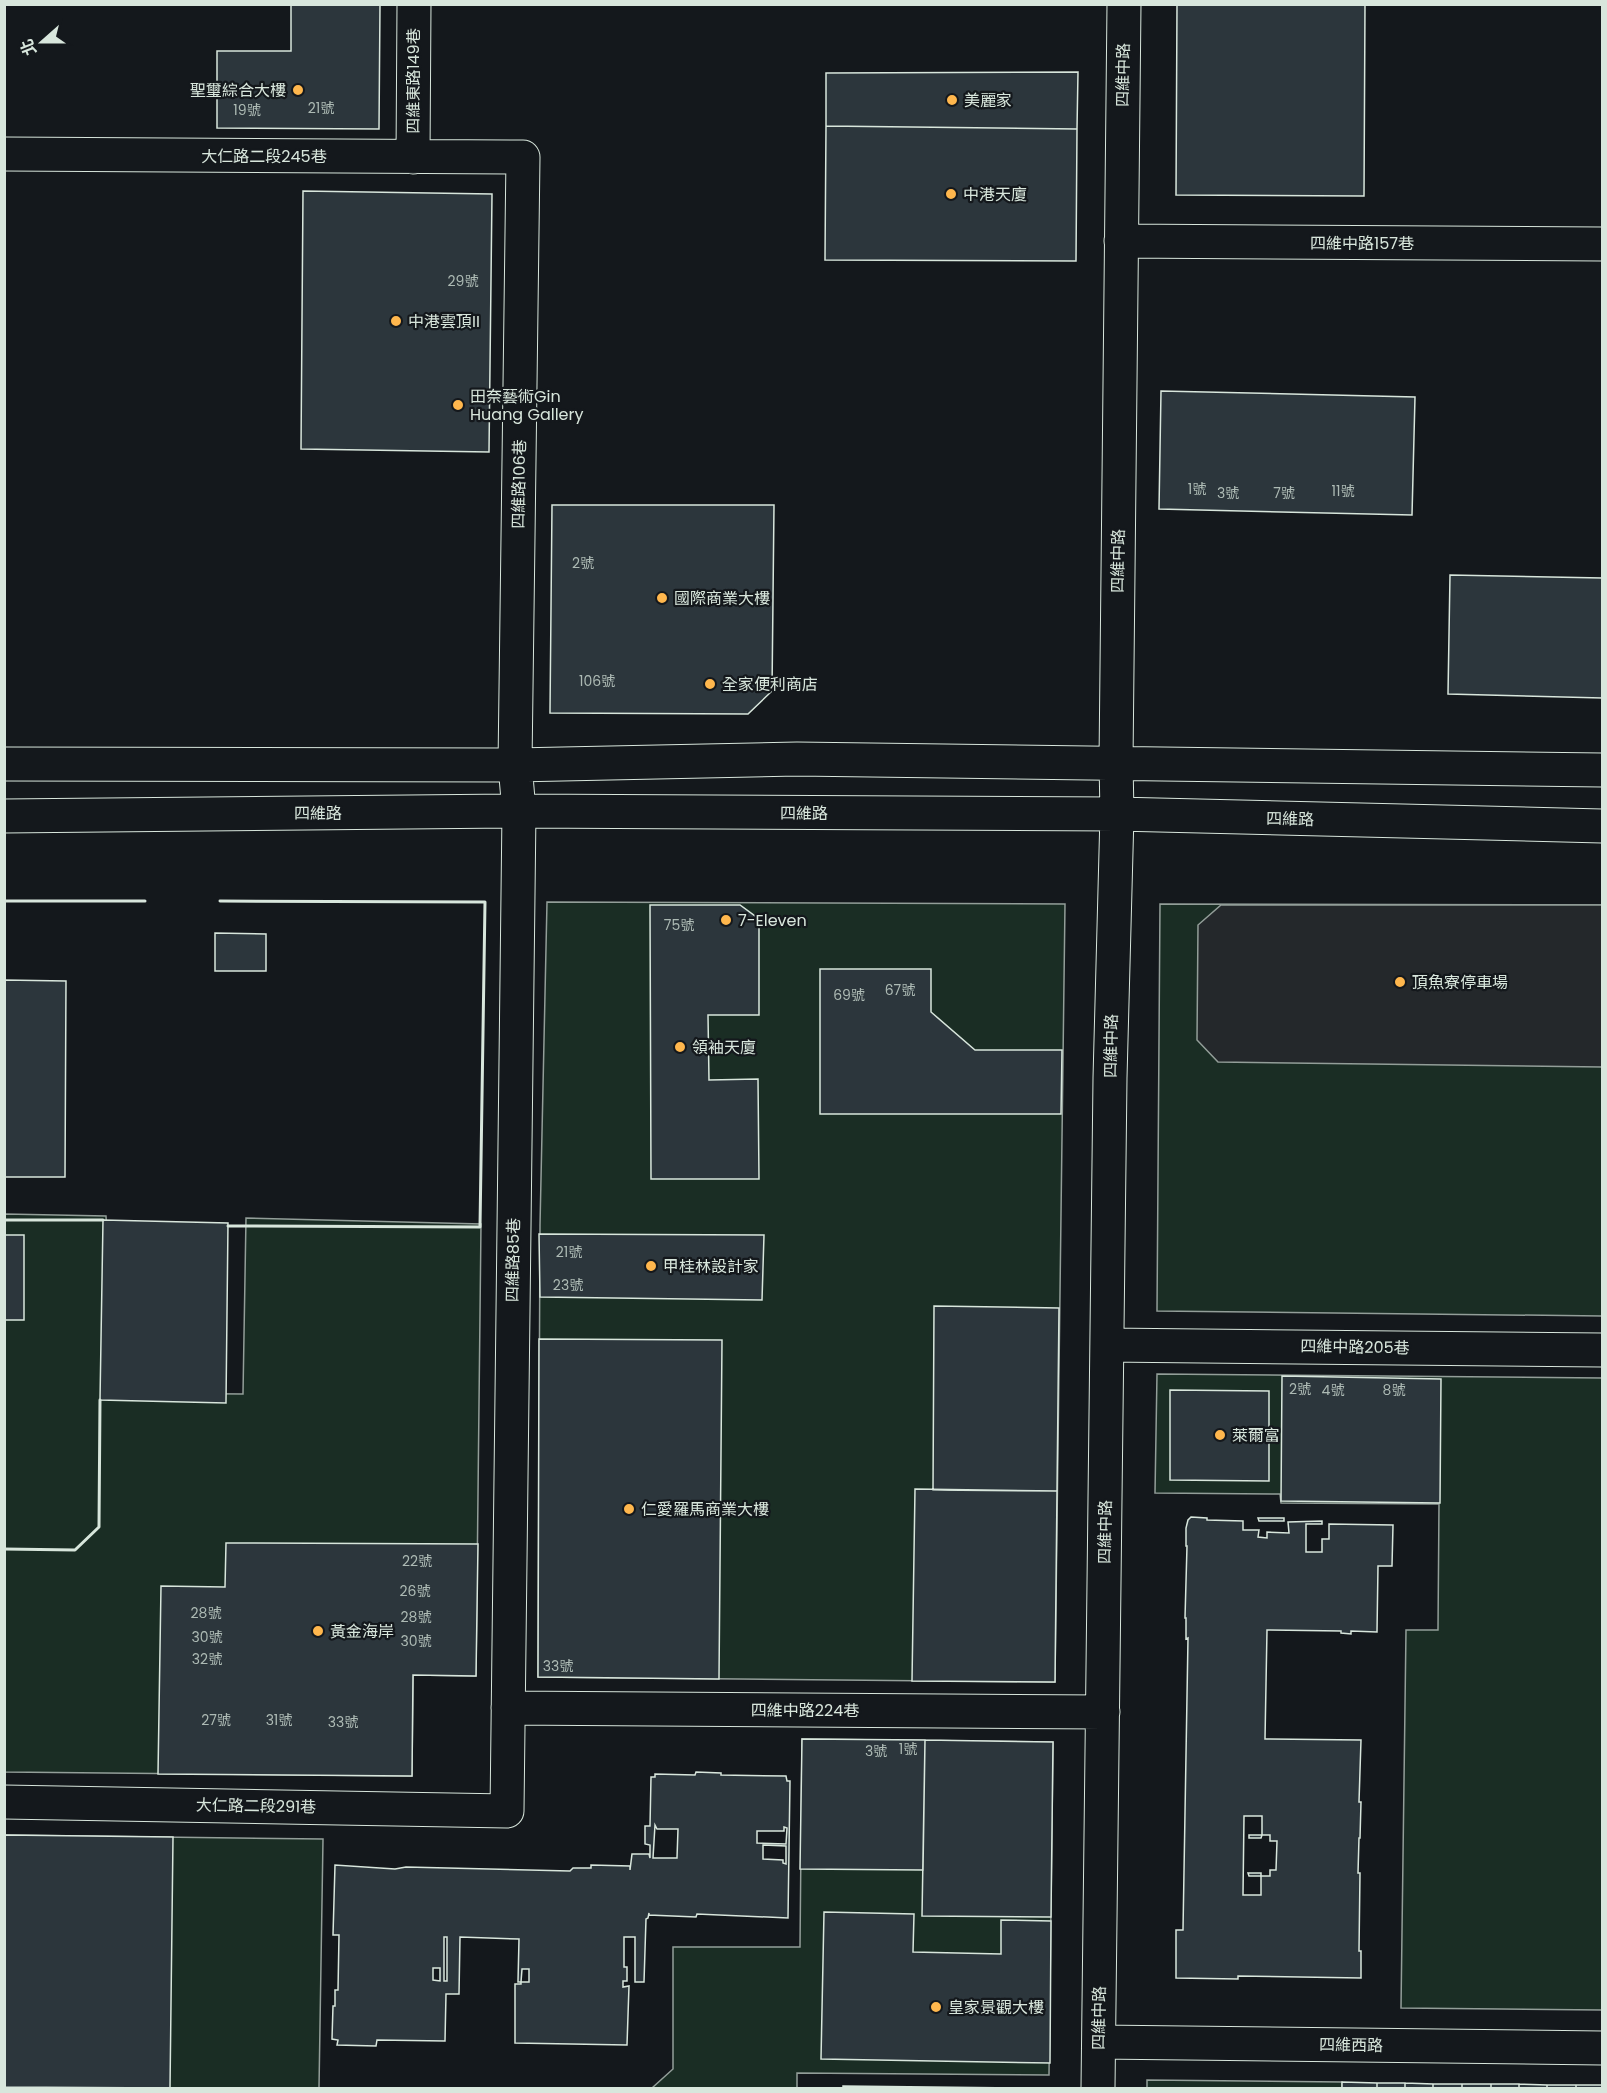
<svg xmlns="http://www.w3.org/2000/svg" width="1607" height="2093" viewBox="0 0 1607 2093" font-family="Poppins,'Noto Sans TC',sans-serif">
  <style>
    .green { fill: #1a2d24; stroke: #939e99; stroke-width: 1.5 }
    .parking { fill: #24282b; stroke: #939e99; stroke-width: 1.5 }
    .building { fill: #2c363c; stroke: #d8e6dc; stroke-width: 1.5; fill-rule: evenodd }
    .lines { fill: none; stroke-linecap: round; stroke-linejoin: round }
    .minor-casing { stroke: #d8e6dc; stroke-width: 35 }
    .minor { stroke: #14181c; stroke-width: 33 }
    .wall { stroke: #d8e6dc; stroke-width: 3 }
    .poi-dot { fill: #ffb74d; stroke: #14181c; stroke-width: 2 }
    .labels { text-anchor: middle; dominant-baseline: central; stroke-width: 4.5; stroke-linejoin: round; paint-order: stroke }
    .number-label { font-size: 14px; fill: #adbab4 }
    .street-label { font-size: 16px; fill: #d8e6dc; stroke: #14181c }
    .poi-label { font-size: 16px; fill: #d8e6dc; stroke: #14181c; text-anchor: start }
  </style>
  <rect width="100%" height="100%" fill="#14181c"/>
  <path class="green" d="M 547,902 L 1065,904 L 1055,1682 L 538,1677 L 540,1225 Z
    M 1160,904 L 1602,905 L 1602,1316 L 1157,1311 Z
    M 5,1214 L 106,1216 L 115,1393 L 243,1394 L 246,1218 L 481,1224 L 476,1676 L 413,1675 L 412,1776 L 5,1772 Z
    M 1157,1374 L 1602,1378 L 1602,2010 L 1401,2008 L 1406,1630 L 1438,1630 L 1439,1504 L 1281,1503 L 1280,1494 L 1155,1493 Z
    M 802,1739 L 1053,1742 L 1049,2075 L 797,2073 L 797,2088 L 652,2088 L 673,2069 L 673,1947 L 800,1947 Z
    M 5,1835 L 323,1839 L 319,2088 L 5,2088 Z
    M 1147,2080 L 1342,2082 L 1342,2088 L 1147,2088 Z"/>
  <path class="parking" d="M 1221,905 L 1602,905 L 1602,1067 L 1218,1062 L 1197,1040 L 1198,925 Z"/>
  <path class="building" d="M 291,4 L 380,4 L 379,129 L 217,128 L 217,51 L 291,51 Z
    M 1177,4 L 1365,4 L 1364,196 L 1176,195 Z
    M 1078,72 L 1077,129 L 826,126 L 826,73 Z
    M 826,126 L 1077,129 L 1076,261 L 825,260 Z
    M 303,191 L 492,194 L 489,452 L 301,449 Z
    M 1161,391 L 1415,397 L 1412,515 L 1159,509 Z
    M 552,505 L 774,505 L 772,691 L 748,714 L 550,713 Z
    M 1450,575 L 1602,578 L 1602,698 L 1448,694 Z
    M 650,905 L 740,905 L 759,919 L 759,1015 L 708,1015 L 709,1080 L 758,1079 L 759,1179 L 651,1179 Z
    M 215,933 L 266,934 L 266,971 L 215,971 Z
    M 820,969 L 931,969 L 931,1012 L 975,1050 L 1062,1050 L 1061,1114 L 820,1114 Z
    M 4,980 L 66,981 L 65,1177 L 4,1177 Z
    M 103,1220 L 228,1223 L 226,1403 L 100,1400 Z
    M 539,1234 L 764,1235 L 762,1300 L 540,1297 Z
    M 4,1235 L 24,1235 L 24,1320 L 4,1320 Z
    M 934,1306 L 1059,1308 L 1057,1491 L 933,1490 Z
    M 539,1339 L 722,1340 L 719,1679 L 538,1677 Z
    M 1282,1376 L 1441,1379 L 1440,1503 L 1281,1501 Z
    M 1170,1390 L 1269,1391 L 1269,1481 L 1170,1480 Z
    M 915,1489 L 1057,1491 L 1055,1682 L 912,1681 Z
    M 1191,1517 L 1207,1518 L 1207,1520 L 1243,1521 L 1243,1530 L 1259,1530 L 1258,1537 L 1267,1538 L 1267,1532 L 1289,1533 L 1288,1522 L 1322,1521 L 1322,1524 L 1306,1524 L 1306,1552 L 1322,1552 L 1322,1539 L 1329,1539 L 1329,1524 L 1393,1525 L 1392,1566 L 1378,1566 L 1377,1632 L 1351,1631 L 1351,1634 L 1341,1633 L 1341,1631 L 1267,1630 L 1265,1739 L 1361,1740 L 1359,1802 L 1361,1802 L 1360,1838 L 1359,1838 L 1358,1873 L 1360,1873 L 1359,1951 L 1361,1951 L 1361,1978 L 1238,1976 L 1238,1979 L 1176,1978 L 1176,1930 L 1183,1930 L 1188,1638 L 1186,1639 L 1186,1618 L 1185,1618 L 1187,1546 L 1186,1546 L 1186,1528 L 1188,1520 ZM 1244,1816 L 1262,1816 L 1262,1835 L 1270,1835 L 1270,1841 L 1277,1841 L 1276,1870 L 1270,1870 L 1270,1876 L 1261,1876 L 1261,1895 L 1243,1895 Z
    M 1258,1518 L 1284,1518 L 1284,1521 L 1259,1521 Z
    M 226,1543 L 478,1544 L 476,1676 L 413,1675 L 412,1776 L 158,1774 L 161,1586 L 225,1587 Z
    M 802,1739 L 925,1740 L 923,1870 L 800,1869 Z
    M 925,1740 L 1053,1742 L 1051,1917 L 922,1916 Z
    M 696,1772 L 721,1773 L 721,1775 L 786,1776 L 787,1781 L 790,1781 L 788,1918 L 697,1914 L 696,1917 L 649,1915 L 649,1913 L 648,1918 L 646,1919 L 644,1982 L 635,1982 L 635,1937 L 624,1937 L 624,1967 L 627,1967 L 627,1981 L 623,1981 L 623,1987 L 629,1986 L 627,2045 L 515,2043 L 515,1984 L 521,1984 L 521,1982 L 518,1982 L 519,1939 L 460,1937 L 459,1994 L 446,1994 L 445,2041 L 377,2040 L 376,2046 L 337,2045 L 338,2040 L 332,2039 L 333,2006 L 335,2006 L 335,1990 L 338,1990 L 339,1935 L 333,1935 L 335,1865 L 395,1869 L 406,1867 L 570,1871 L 573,1868 L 591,1868 L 591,1865 L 630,1866 L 630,1870 L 632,1854 L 649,1854 L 650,1858 L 650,1845 L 645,1844 L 645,1826 L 650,1826 L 651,1777 L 655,1777 L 655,1774 L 695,1775 ZM 655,1825 L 657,1829 L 678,1829 L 677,1858 L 653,1858 ZM 784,1827 L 787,1828 L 786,1844 L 757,1843 L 757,1831 L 784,1831 ZM 763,1845 L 786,1846 L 786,1864 L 783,1863 L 783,1860 L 763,1859 ZM 444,1937 L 447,1937 L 447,1981 L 444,1981 ZM 433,1968 L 440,1968 L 440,1981 L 433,1980 ZM 522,1969 L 529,1969 L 529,1982 L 521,1982 Z
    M 4,1835 L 173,1837 L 170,2088 L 4,2087 Z
    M 1249,1835 L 1262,1835 L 1261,1838 L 1249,1838 Z
    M 1248,1873 L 1261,1873 L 1261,1876 L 1249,1876 Z
    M 824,1912 L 914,1914 L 913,1952 L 1001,1954 L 1001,1920 L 1051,1921 L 1050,2063 L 821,2059 Z
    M 1342,2082 L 1377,2083 L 1377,2088 L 1342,2088 Z
    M 1377,2083 L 1405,2083 L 1405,2088 L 1377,2088 Z
    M 1405,2083 L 1433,2084 L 1433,2088 L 1405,2088 Z
    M 1433,2084 L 1462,2084 L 1462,2088 L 1433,2088 Z
    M 1462,2084 L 1491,2084 L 1491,2088 L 1462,2088 Z
    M 1491,2084 L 1519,2084 L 1519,2088 L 1491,2088 Z
    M 1519,2084 L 1547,2085 L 1547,2088 L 1519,2088 Z
    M 1547,2085 L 1576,2085 L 1576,2088 L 1547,2088 Z
    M 1576,2085 L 1602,2085 L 1602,2088 L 1576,2088 Z
    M 843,2086 L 1023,2088 L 843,2088 Z"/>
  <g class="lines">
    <defs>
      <path id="minor" d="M 4,154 L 523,157 L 515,765 L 519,811 L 507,1811 L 4,1802
        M 413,157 L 414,4
        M 1121,241 L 1602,244
        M 4,764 L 515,765 L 797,759 L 1602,770
        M 4,816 L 519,811 L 1117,814 L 1602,826
        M 1107,1345 L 1602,1350
        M 508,1708 L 1103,1712
        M 1099,2042 L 1602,2048
        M 1098,2088 L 1110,1078 L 1117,814 L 1116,762 L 1124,4"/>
    </defs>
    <use href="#minor" class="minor-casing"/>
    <use href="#minor" class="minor"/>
    <path class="wall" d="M 4,901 L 145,901
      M 220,901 L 485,902 L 480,1227 L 228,1226
      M 4,1220 L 103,1220
      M 4,1549 L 75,1550 L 99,1527 L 100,1400"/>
  </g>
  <g class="poi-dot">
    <circle cx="298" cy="90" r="6"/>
    <circle cx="952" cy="100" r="6"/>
    <circle cx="951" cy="194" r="6"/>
    <circle cx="396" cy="321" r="6"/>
    <circle cx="458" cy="405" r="6"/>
    <circle cx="662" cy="598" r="6"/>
    <circle cx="710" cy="684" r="6"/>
    <circle cx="726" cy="920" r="6"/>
    <circle cx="1400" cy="982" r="6"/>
    <circle cx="680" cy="1047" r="6"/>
    <circle cx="651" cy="1266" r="6"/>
    <circle cx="1220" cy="1435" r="6"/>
    <circle cx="629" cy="1509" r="6"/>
    <circle cx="318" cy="1631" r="6"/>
    <circle cx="936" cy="2007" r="6"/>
  </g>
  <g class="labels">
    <g class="number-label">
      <text x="321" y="108">21號</text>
      <text x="247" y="110">19號</text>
      <text x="463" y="281">29號</text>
      <text x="1197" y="489">1號</text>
      <text x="1343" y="491">11號</text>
      <text x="1228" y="493">3號</text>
      <text x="1284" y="493">7號</text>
      <text x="583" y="563">2號</text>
      <text x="597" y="681">106號</text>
      <text x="679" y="925">75號</text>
      <text x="900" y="990">67號</text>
      <text x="849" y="995">69號</text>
      <text x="569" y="1252">21號</text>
      <text x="568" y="1285">23號</text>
      <text x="1300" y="1389">2號</text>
      <text x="1333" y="1390">4號</text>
      <text x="1394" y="1390">8號</text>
      <text x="417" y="1561">22號</text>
      <text x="415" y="1591">26號</text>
      <text x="206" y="1613">28號</text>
      <text x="416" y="1617">28號</text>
      <text x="207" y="1637">30號</text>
      <text x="416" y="1641">30號</text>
      <text x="207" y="1659">32號</text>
      <text x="558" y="1666">33號</text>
      <text x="216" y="1720">27號</text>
      <text x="279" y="1720">31號</text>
      <text x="343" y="1722">33號</text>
      <text x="908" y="1749">1號</text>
      <text x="876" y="1751">3號</text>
    </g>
    <g class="street-label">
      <text transform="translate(1123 75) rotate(-89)">四維中路</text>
      <text transform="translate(413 81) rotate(-90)">四維東路149巷</text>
      <text x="264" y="156">大仁路二段245巷</text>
      <text x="1362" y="243">四維中路157巷</text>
      <text transform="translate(519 484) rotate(-89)">四維路106巷</text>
      <text transform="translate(1118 561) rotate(-89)">四維中路</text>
      <text x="318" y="813">四維路</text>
      <text x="804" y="813">四維路</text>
      <text transform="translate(1290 819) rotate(1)">四維路</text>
      <text transform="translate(1111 1046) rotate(-89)">四維中路</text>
      <text transform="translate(513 1260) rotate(-89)">四維路85巷</text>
      <text transform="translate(1355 1347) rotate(1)">四維中路205巷</text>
      <text transform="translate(1105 1532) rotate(-89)">四維中路</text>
      <text x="805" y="1710">四維中路224巷</text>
      <text transform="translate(256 1806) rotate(1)">大仁路二段291巷</text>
      <text transform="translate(1099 2018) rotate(-89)">四維中路</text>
      <text transform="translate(1351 2045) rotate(1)">四維西路</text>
    </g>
    <g class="poi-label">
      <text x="286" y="90" text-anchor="end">聖璽綜合大樓</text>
      <text x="964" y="100">美麗家</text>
      <text x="963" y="194">中港天廈</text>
      <text x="408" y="321">中港雲頂II</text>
      <text x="470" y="396">田奈藝術Gin<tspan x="470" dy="18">Huang Gallery</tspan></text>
      <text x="674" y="598">國際商業大樓</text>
      <text x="722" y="684">全家便利商店</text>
      <text x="738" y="920">7-Eleven</text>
      <text x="1412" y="982">頂魚寮停車場</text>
      <text x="692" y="1047">領袖天廈</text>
      <text x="663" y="1266">甲桂林設計家</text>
      <text x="1232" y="1435">萊爾富</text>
      <text x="641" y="1509">仁愛羅馬商業大樓</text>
      <text x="330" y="1631">黃金海岸</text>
      <text x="948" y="2007">皇家景觀大樓</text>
    </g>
  </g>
  <rect width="1607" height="2093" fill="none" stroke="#d8e6dc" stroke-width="12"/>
  <g transform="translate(42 42) rotate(249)" stroke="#14181c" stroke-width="4.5" paint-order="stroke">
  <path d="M0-4.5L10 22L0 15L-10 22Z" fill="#d8e6dc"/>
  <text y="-9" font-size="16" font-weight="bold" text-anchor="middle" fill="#d8e6dc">北</text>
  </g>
</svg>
